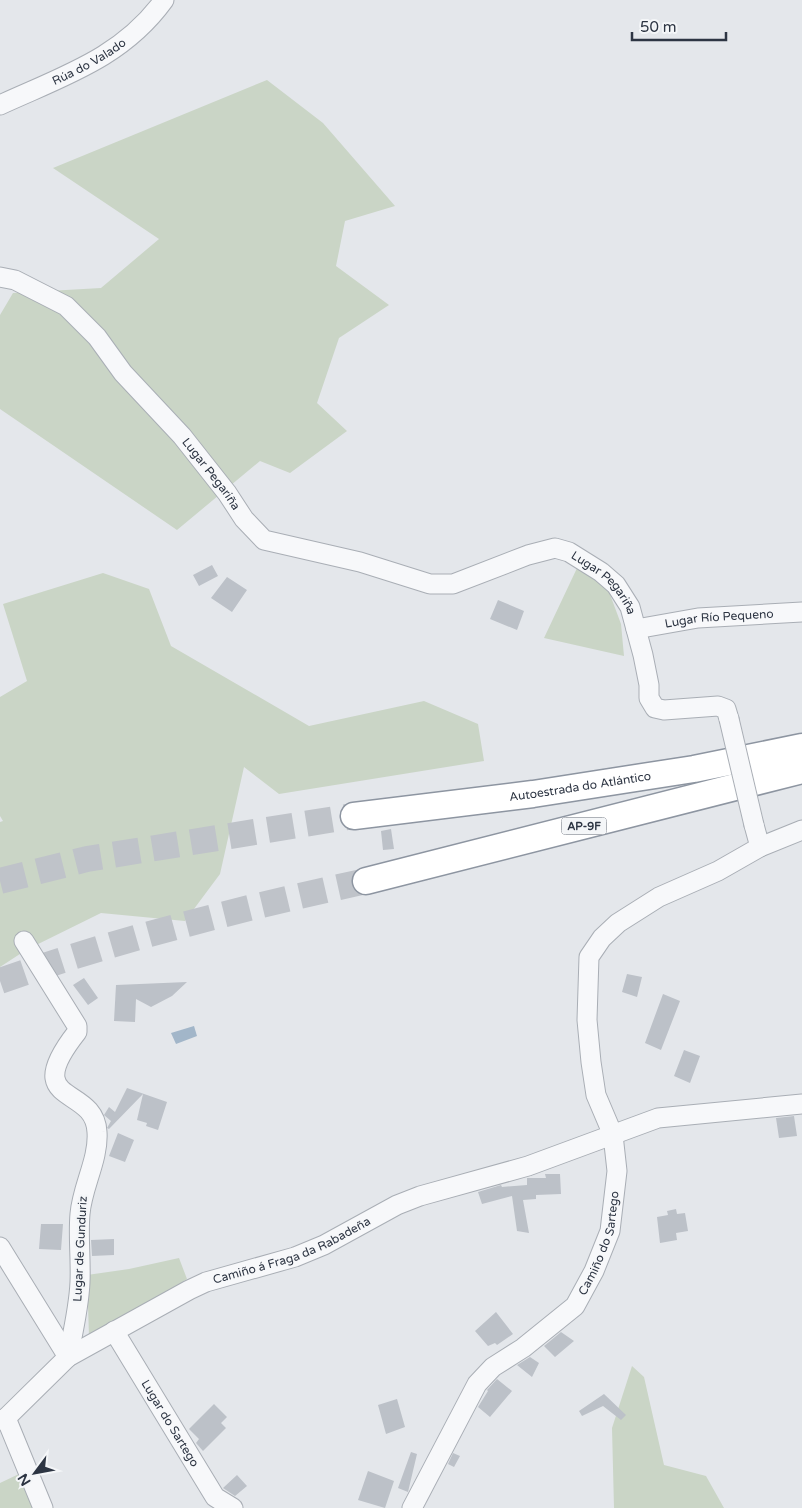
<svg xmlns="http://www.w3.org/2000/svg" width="802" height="1508" viewBox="0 0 802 1508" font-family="'Varela Round',sans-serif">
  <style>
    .green { fill: #cad5c6 }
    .water { fill: #a2b6c9 }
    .building { fill: #bcc1c8 }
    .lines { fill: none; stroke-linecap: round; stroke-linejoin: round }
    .highway-tunnel { stroke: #bfc3c9; stroke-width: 26; stroke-dasharray: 26 13; stroke-linecap: butt }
    .minor-casing { stroke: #a9aeb5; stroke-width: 21 }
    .highway-casing { stroke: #8d95a1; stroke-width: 29 }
    .minor { stroke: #f7f8fa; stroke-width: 19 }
    .highway { stroke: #fff; stroke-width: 26 }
    .minor-bridge-casing { stroke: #a9aeb5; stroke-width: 21; stroke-linecap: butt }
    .minor-bridge { stroke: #f7f8fa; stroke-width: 19 }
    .labels { text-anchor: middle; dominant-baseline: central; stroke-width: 5; stroke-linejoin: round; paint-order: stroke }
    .shield { fill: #f4f6f8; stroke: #696f79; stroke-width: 1 }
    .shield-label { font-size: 11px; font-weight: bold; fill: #2d3543 }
    .street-label { font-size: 12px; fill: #2d3543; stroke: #f4f6f8 }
  </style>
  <rect width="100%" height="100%" fill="#e4e7eb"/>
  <path class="green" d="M 267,80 L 323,123 L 395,206 L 345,221 L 336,266 L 389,305 L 339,338 L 317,403 L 347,431 L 290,473 L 260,461 L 177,530 L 0,409 L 0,315 L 13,293 L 101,288 L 159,239 L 53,168 Z
    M 578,566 L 608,589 L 621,624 L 624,656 L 544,638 Z
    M 103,573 L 149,589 L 171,646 L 309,726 L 424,701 L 478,724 L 484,761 L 279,794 L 244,767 L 220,874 L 185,921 L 101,913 L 26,950 L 0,967 L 0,822 L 3,821 L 0,816 L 0,697 L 27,681 L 3,604 Z
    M 179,1258 L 187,1279 L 148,1306 L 89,1336 L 87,1275 L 129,1269 Z
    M 632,1366 L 644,1377 L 664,1465 L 706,1476 L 724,1508 L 614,1508 L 612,1428 Z
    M 19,1474 L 32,1508 L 0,1508 L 0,1483 Z"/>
  <path class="water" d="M 194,1026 L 197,1036 L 176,1044 L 171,1033 Z"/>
  <path class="building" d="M 212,565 L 218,576 L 199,586 L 193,575 Z
    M 227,577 L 247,590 L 232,612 L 211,598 Z
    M 498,600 L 524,611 L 517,630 L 490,619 Z
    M 391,829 L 394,849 L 383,850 L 381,831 Z
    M 627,974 L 642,977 L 637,997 L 622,992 Z
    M 84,978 L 98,998 L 88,1005 L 73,985 Z
    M 187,982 L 172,996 L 151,1007 L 136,999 L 135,1022 L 114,1021 L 116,985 Z
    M 663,994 L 680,1001 L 661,1050 L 645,1043 Z
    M 684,1050 L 700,1056 L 690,1083 L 674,1076 Z
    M 127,1088 L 167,1102 L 158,1130 L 146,1126 L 147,1123 L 137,1120 L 143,1094 L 109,1129 L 107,1128 L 111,1121 L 104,1115 L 109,1107 L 115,1112 Z
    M 794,1116 L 797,1136 L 779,1138 L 776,1118 Z
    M 118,1133 L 134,1140 L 125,1162 L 109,1156 Z
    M 545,1174 L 560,1174 L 561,1194 L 536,1195 L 536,1199 L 523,1200 L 529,1233 L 517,1231 L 512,1196 L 482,1204 L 478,1192 L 501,1185 L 502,1187 L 527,1185 L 527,1178 L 546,1178 Z
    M 676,1209 L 677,1214 L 685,1213 L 688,1231 L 676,1233 L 677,1240 L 660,1243 L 657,1217 L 668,1215 L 667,1211 Z
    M 41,1224 L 63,1224 L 61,1250 L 39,1249 Z
    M 114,1239 L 114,1255 L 92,1256 L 91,1240 Z
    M 496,1312 L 513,1334 L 497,1345 L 495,1343 L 488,1346 L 475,1331 Z
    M 561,1332 L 574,1341 L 555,1357 L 544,1346 Z
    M 530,1357 L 539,1363 L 532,1377 L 517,1365 Z
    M 497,1379 L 512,1391 L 490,1417 L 478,1407 L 488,1391 L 487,1390 Z
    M 604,1394 L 626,1415 L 621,1420 L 603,1406 L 582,1416 L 579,1411 Z
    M 397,1399 L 405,1427 L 386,1434 L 378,1405 Z
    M 214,1404 L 227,1417 L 221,1423 L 226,1428 L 203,1451 L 196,1443 L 199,1439 L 189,1429 Z
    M 411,1452 L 417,1454 L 408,1492 L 398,1488 Z
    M 453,1453 L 460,1456 L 454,1467 L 448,1464 Z
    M 368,1471 L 394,1481 L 385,1508 L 358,1500 Z
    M 237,1475 L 247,1486 L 235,1496 L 223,1488 Z"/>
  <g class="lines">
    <path class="highway-tunnel" d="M 0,881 L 87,859 L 354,816
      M 0,981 C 119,939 243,908 366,881"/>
    <defs>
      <g id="minor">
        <path id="s1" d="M 0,105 C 63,76 122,58 164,0"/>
        <path id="s2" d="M 0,277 L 15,280 L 66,306 L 97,337 L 123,373 L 182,436 L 227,493 L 244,519 L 264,540 L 360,562 L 430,584 L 453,584 L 528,555 L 555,548 L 569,552 L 601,572 L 616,585 L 630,607 L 643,655 L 649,685 L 649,698 L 655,708 L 664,710 L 718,706 L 726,709 L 729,719"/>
        <path id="s3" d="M 636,629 L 698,618 L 802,612"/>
        <path d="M 760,847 L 802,830"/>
        <path d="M 24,941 L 77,1026 L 77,1032 C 18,1107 95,1084 97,1132 C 99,1159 82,1187 80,1214 C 78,1236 81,1259 80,1282 C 79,1307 73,1332 68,1357"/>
        <path d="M 0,1247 L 68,1357"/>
        <path id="s4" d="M 114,1331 L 215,1497 L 233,1508"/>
        <path d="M 6,1418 L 43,1508"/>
        <path id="s5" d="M 0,1420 L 6,1418 L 68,1357 L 189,1290 L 206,1282 L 295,1257 L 324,1245 L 397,1205 L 420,1196 L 528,1166 L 658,1118 L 802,1104"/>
        <path id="s6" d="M 412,1508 L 477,1384 L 493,1367 L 523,1348 L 575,1306 L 594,1271 L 610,1231 L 617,1171 L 613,1135 L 596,1095 L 591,1062 L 587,1020 L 589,957 L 602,938 L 618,923 L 659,897 L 718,871 L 760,847 L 754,825"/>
      </g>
      <g id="highway">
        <path id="s7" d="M 354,816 L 533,794 L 694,769 L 802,747"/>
        <path d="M 366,881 L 802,770"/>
      </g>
    </defs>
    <use href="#minor" class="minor-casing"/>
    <use href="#highway" class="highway-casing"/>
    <use href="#minor" class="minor"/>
    <use href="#highway" class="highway"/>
    <defs>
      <path id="minor-bridge" d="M 729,719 L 754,825"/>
    </defs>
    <use href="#minor-bridge" class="minor-bridge-casing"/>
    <use href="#minor-bridge" class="minor-bridge"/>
  </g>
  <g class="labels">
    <rect class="shield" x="561.5" y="817.5" width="45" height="17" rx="4"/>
    <g class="shield-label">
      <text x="584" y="826">AP-9F</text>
    </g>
    <g class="street-label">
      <text stroke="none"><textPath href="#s1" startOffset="99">Rúa do Valado</textPath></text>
      <text stroke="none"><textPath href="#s2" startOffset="295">Lugar Pegariña</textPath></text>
      <text stroke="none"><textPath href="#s2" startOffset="745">Lugar Pegariña</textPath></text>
      <text stroke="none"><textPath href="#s3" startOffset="84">Lugar Río Pequeno</textPath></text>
      <text stroke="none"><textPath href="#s7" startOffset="228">Autoestrada do Atlántico</textPath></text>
      <text stroke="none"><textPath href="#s6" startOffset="334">Camiño do Sartego</textPath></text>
      <text transform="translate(80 1249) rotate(-87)">Lugar de Gunduriz</text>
      <text stroke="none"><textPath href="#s5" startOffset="342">Camiño á Fraga da Rabadeña</textPath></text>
      <text stroke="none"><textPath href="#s4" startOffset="108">Lugar do Sartego</textPath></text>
    </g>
  </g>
  <g transform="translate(35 1473) rotate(238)" stroke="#f4f6f8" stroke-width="4" paint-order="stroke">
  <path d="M0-4L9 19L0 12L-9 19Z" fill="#2d3543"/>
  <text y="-8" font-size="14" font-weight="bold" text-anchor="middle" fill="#2d3543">N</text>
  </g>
  <path d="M632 32v8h94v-8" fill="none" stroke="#2d3543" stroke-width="2.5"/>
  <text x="640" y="32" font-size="15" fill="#2d3543" stroke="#f4f6f8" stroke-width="4" paint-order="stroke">50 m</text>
</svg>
